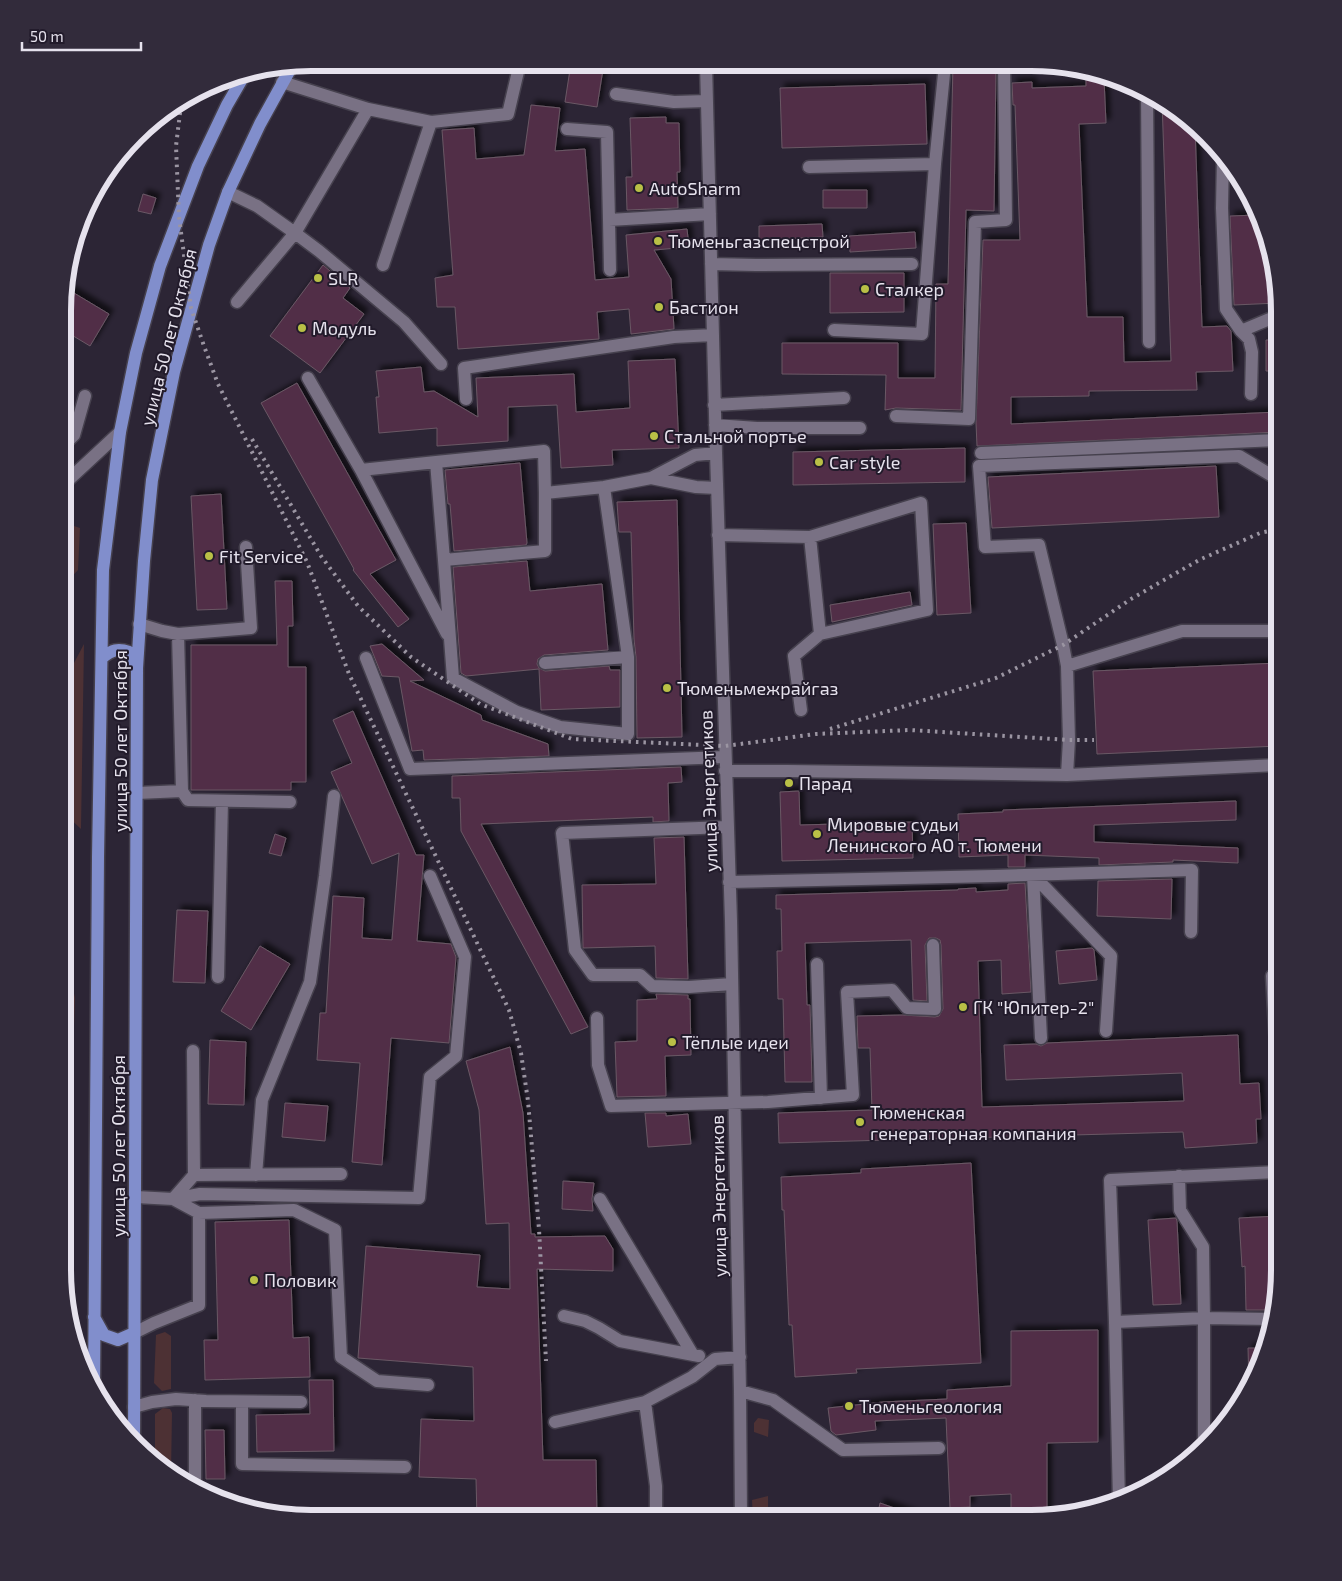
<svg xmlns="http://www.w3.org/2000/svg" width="1342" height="1581" viewBox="0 0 1342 1581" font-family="'Exo 2',sans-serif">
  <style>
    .green { fill: #4d3134 }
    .building { fill: #512e47; stroke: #6a5865; filter: url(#shadow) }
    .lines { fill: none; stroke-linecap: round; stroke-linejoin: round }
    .minor-casing { stroke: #46414e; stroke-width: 15 }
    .major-casing { stroke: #46414e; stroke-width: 15 }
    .minor { stroke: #797184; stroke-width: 12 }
    .major { stroke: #818ecc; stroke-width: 12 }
    .rail { stroke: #9b95a2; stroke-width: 4; stroke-dasharray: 2.5 5; stroke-linecap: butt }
    .poi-dot { fill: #b9c046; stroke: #221b2b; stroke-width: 2 }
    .labels { text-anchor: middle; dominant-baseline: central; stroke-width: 4; stroke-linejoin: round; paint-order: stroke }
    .poi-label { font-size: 18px; fill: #e6e2ed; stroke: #221b2b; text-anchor: start }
    .street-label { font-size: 18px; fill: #e6e2ed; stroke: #221b2b }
    .rim { fill: none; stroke: #e6e2ed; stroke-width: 6 }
  </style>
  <defs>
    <filter id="shadow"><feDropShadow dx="4.5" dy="-4.5" stdDeviation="2.5" flood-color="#0009"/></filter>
  </defs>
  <rect width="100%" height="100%" fill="#2c2535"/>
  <path class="green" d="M 68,524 L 80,528 L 78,570 L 64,585 L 64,529 Z
    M 84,644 L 81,829 L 64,813 L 64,682 Z
    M 63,875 L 67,880 L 66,958 L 75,998 L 74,1027 L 63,1027 Z
    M 165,1332 L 171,1336 L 171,1389 L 162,1391 L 154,1383 L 156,1335 Z
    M 163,1408 L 170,1409 L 172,1413 L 171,1473 L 155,1461 L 155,1414 Z
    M 758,1418 L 769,1420 L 768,1437 L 754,1432 L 754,1423 Z
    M 768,1496 L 768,1518 L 753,1518 L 752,1500 Z"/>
  <path class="building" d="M 571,63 L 604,63 L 597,107 L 565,102 Z
    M 953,64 L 970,64 L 970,67 L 996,68 L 994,211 L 966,210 L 961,410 L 896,408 L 885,410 L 886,375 L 782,374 L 782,343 L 898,343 L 898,378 L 935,378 L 936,284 L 948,284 Z
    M 1086,79 L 1104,79 L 1106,123 L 1079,124 L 1087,317 L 1123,317 L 1124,362 L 1171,361 L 1162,101 L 1169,105 L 1195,127 L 1202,327 L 1227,326 L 1231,331 L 1233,371 L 1196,372 L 1197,390 L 1089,391 L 1089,396 L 1011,397 L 1011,424 L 1279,412 L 1279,432 L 977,446 L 976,423 L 983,240 L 1020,240 L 1015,105 L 1013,105 L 1012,83 L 1032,82 L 1032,88 L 1086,86 Z
    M 925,84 L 927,144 L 782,148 L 780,88 Z
    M 531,105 L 560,108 L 555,151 L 585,149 L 595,280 L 629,277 L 626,235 L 687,229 L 689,247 L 654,250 L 671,279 L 674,329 L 631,334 L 629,309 L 597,312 L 599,339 L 458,349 L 455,307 L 437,307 L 435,278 L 453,275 L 442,130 L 474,128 L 476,159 L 524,155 Z
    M 666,117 L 666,123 L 679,123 L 680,172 L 677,172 L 678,208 L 627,210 L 626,177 L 632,177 L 630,118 Z
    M 823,190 L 867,190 L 867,208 L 823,208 Z
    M 143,194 L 156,198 L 151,214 L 138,211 Z
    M 1258,215 L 1271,247 L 1278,303 L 1234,305 L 1230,216 Z
    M 822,224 L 823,237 L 759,240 L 759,226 Z
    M 915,232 L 916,248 L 850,252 L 849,236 Z
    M 323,265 L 350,288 L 343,298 L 364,314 L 320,373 L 270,336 Z
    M 830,273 L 904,273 L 904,312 L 830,313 Z
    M 69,290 L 109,314 L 90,346 L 65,331 L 65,298 Z
    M 1266,340 L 1279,340 L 1279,371 L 1266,371 Z
    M 675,359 L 679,448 L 612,450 L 613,465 L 561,468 L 557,405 L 508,407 L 508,441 L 437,446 L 437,428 L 379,433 L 376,397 L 379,397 L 376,371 L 421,367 L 424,392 L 434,391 L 478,417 L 476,378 L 574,374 L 576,412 L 630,408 L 628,361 Z
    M 297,383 L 396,560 L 370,574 L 409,619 L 398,627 L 353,570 L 354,569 L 261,403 Z
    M 965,448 L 965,482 L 793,485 L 793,452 Z
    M 520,463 L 527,543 L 526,545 L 454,551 L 450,504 L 448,504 L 445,470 Z
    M 1216,466 L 1219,517 L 992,528 L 988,477 Z
    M 221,494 L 227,609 L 197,610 L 191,496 Z
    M 677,500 L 682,737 L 637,738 L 636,657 L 634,639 L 631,532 L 619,532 L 617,502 Z
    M 966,523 L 971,613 L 937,615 L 933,524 Z
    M 527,561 L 530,591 L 602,584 L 608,650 L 544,655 L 538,659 L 537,664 L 539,668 L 545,671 L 609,666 L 610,670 L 620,670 L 620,707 L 541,710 L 539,669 L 466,676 L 461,673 L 453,567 Z
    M 275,581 L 292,581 L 293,626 L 288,626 L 288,667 L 306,667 L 306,782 L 291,782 L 291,790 L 191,790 L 191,645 L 277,645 Z
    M 910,592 L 912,605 L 832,622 L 830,605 Z
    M 382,644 L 424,680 L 410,681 L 481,715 L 482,720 L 548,744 L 549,756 L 424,760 L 423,750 L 412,751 L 399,677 L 382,676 L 370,646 Z
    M 1279,663 L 1279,746 L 1097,754 L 1093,671 Z
    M 353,711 L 416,855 L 424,855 L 417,941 L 451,944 L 456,957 L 449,1043 L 391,1038 L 382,1165 L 352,1162 L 360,1063 L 317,1060 L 320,1013 L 326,1013 L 333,896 L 364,898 L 362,938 L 392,940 L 399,853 L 372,864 L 331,772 L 352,763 L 333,720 Z
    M 681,767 L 682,782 L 668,783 L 669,821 L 653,822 L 653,817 L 481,824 L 588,1027 L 571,1034 L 461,831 L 460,798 L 452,798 L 452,776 Z
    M 799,791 L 800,825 L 912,822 L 913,858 L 782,861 L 780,792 Z
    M 1236,801 L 1236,820 L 1094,825 L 1094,842 L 1238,848 L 1238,863 L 1173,860 L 1173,862 L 1099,865 L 1099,858 L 1025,855 L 1025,867 L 1008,867 L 1008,855 L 959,857 L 958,814 L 1003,812 L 1003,810 Z
    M 275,834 L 286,838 L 281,856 L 269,853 Z
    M 684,837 L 688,979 L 656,978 L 655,946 L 583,948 L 582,885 L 656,884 L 654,838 Z
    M 1172,879 L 1171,919 L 1097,916 L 1098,881 Z
    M 1025,883 L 1031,992 L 1002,994 L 1001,960 L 978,961 L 982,1107 L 1184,1101 L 1182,1073 L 1006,1080 L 1004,1045 L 1036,1044 L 1041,1046 L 1047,1043 L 1238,1035 L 1240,1084 L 1259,1083 L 1261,1119 L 1256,1119 L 1257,1143 L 1185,1148 L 1183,1132 L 779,1143 L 778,1113 L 872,1110 L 870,1048 L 858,1048 L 857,1016 L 903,1015 L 935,1017 L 939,1016 L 943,1009 L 941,945 L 940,940 L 936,938 L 929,938 L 925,945 L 927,1001 L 913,1000 L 911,940 L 805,943 L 807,1005 L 810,1005 L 812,1082 L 785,1082 L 783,999 L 778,999 L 777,951 L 782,951 L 781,909 L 776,909 L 776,895 L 958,890 L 958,889 L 976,888 L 976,892 L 1008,890 L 1008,884 Z
    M 177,910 L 208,911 L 205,983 L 173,982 Z
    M 260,946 L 290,964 L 251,1030 L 221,1011 Z
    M 1092,948 L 1094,950 L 1097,980 L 1059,984 L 1056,951 Z
    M 656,994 L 688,995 L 688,999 L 690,999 L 691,1055 L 665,1056 L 666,1096 L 617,1097 L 615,1042 L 637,1041 L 637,1000 L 657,999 Z
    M 210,1040 L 246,1042 L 244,1105 L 208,1104 Z
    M 510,1047 L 523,1113 L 531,1234 L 535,1234 L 535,1237 L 605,1236 L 613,1249 L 613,1271 L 537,1269 L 543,1460 L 596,1460 L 597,1518 L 477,1518 L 476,1479 L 419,1477 L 421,1419 L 474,1421 L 473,1367 L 358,1358 L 366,1246 L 480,1255 L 477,1287 L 510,1289 L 509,1223 L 486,1224 L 479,1110 L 466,1061 Z
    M 285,1103 L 328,1106 L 325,1141 L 282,1137 Z
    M 645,1113 L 666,1113 L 666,1116 L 688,1114 L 691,1144 L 648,1147 Z
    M 971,1163 L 981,1363 L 856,1369 L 857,1373 L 795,1377 L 792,1325 L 789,1325 L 784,1210 L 782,1210 L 781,1177 L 861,1173 L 861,1169 Z
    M 563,1181 L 594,1183 L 592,1199 L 593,1211 L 562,1209 Z
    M 1279,1216 L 1279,1286 L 1274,1310 L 1246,1310 L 1245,1266 L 1242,1267 L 1239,1218 Z
    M 1176,1218 L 1177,1221 L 1181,1304 L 1153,1305 L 1148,1220 Z
    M 289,1220 L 293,1338 L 309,1337 L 310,1377 L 205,1380 L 204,1340 L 218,1340 L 215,1222 Z
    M 1098,1330 L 1098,1442 L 1047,1443 L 1047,1518 L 1011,1518 L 1011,1494 L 970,1496 L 970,1507 L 950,1508 L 946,1418 L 875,1421 L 876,1430 L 836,1435 L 831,1431 L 828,1408 L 883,1402 L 947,1399 L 947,1390 L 1011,1386 L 1011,1331 Z
    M 1248,1348 L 1267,1348 L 1249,1385 Z
    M 309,1380 L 333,1380 L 334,1451 L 257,1452 L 256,1415 L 310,1414 Z
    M 205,1430 L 224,1430 L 225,1479 L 206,1479 Z
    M 880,1503 L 917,1516 L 917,1518 L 877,1518 Z"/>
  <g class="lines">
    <defs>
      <path id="minor" d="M 706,64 L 716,453 L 731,921 L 740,1391 L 741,1518
        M 282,82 L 368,109 L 295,233 L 319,251 L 404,322 L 441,364
        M 1147,93 L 1149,342
        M 616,94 L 674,102 L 707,101
        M 368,109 L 431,122 L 383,265
        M 431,122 L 508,114 L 520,63
        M 567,129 L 607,132 L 609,220 L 710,214
        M 1223,155 L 1222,208 L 1226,309 L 1241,331 L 1249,339 L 1252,352 L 1251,394
        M 809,167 L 935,164 L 945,64
        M 228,192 L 257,206 L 295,233 L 237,302
        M 609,220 L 610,270
        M 711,264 L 756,265 L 912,264
        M 834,330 L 922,334 L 935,164
        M 1241,331 L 1279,315
        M 308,378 L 361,470 L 436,462
        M 466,399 L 464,368 L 674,337 L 713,335
        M 714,405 L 844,398
        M 896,416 L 969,419 L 975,222 L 1006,220 L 1004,64
        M 715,425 L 757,428 L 860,428
        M 64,445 L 74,435 L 85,396
        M 981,453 L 1279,440
        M 361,470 L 447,634
        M 651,478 L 696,487 L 717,488
        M 64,484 L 120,432
        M 545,493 L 545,551 L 444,560 L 436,462 L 544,451 L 545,493 L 604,487 L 651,478 L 695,455 L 716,453
        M 718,535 L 810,537 L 820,634 L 927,610 L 921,503 L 810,537
        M 444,560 L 453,678 L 517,712 L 560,727 L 628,734 L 628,657
        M 139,624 L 162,631 L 178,634 L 251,628 L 246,547
        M 366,658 L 410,769 L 725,757
        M 545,663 L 628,657 L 604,487
        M 1067,666 L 1063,645 L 1039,545 L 985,547 L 979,466 L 1239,456 L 1279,480
        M 801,710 L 794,656 L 820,634
        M 725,771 L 788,771 L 1067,775 L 1069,740 L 1067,666 L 1182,631 L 1279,631
        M 1067,775 L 1279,765
        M 182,791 L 188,800 L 290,802
        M 137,793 L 182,791 L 178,634
        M 727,827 L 562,833 L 575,950 L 593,975 L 640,975 L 652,986 L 689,987 L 732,984
        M 729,882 L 994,876 L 1192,870 L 1191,932
        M 817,964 L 821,1098
        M 1272,976 L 1279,1098
        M 218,977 L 222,801
        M 597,1018 L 598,1065 L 611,1106 L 768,1102 L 853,1095 L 847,992 L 892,990 L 907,1008 L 935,1009 L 933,945
        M 1041,1038 L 1033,875 L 1111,956 L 1106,1031
        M 193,1051 L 194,1175
        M 256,1175 L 262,1100 L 310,982 L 325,876 L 334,796
        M 1179,1176 L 1180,1210 L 1203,1247 L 1204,1318 L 1272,1319
        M 173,1199 L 200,1194 L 419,1198 L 430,1077 L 456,1056 L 465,957 L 430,876
        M 173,1199 L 194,1175 L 341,1174
        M 600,1199 L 693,1355
        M 199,1213 L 294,1210 L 335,1230 L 341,1357 L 377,1381 L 428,1385
        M 564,1316 L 585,1321 L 599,1328 L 620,1341 L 699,1356
        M 1115,1322 L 1119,1502
        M 134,1333 L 154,1323 L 199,1305 L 199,1213 L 173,1199 L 136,1197
        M 740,1391 L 773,1400 L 843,1450 L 939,1448
        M 242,1402 L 242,1464 L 405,1467
        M 645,1402 L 656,1486 L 656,1518
        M 134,1407 L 152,1402 L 176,1399 L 206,1401 L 301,1402
        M 555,1422 L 645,1402 L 692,1377 L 715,1359 L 740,1357
        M 1204,1447 L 1204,1318 L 1115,1322 L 1110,1180 L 1279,1172
        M 195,1489 L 195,1400"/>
      <path id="major" d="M 103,657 C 112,650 118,648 129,652 L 137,668
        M 94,1317 L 104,1335 L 118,1340 L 134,1333
        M 94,1389 L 98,857 L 103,570 L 120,432 L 136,353 L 160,266 L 198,166 L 227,105 L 245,74
        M 134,1443 L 137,668 L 144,561 L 152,480 L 174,372 L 209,245 L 228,192 L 260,124 L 292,66"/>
    </defs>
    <use href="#minor" class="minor-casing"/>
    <use href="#major" class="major-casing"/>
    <use href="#minor" class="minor"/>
    <use href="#major" class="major"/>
    <path class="rail" d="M 181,105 L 176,146 L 179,217 L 191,308 L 204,346 L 218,384 L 307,562 L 349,674 L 509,1010 L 521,1053 L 528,1101 L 539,1229 L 546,1361
      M 252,439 L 321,556 L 358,606 L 411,657 L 480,704 L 572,739 L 725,746 L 816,734 L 910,730 L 1069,740 L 1094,740
      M 830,729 L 996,678 L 1063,645 L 1131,599 L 1199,560 L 1260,533 L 1279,529"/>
  </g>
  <g class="poi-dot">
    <circle cx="639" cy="188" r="5"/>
    <circle cx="658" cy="241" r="5"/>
    <circle cx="318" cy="278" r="5"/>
    <circle cx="865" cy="289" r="5"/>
    <circle cx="659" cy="307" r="5"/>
    <circle cx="302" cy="328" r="5"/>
    <circle cx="654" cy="436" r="5"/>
    <circle cx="819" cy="462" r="5"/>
    <circle cx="209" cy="556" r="5"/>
    <circle cx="667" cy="688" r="5"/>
    <circle cx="789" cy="783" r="5"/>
    <circle cx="817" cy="834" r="5"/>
    <circle cx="963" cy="1007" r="5"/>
    <circle cx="672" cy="1042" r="5"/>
    <circle cx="860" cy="1122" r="5"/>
    <circle cx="254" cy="1280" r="5"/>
    <circle cx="849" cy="1406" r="5"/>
  </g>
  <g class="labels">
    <g class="poi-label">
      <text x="649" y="188">AutoSharm</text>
      <text x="668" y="241">Тюменьгазспецстрой</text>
      <text x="328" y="278">SLR</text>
      <text x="875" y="289">Сталкер</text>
      <text x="669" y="307">Бастион</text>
      <text x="312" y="328">Модуль</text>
      <text x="664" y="436">Стальной портье</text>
      <text x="829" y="462">Car style</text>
      <text x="219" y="556">Fit Service</text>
      <text x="677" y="688">Тюменьмежрайгаз</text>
      <text x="799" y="783">Парад</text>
      <text x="827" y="824">Мировые судьи<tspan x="827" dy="21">Ленинского АО т. Тюмени</tspan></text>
      <text x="973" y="1007">ГК "Юпитер-2"</text>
      <text x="682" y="1042">Тёплые идеи</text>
      <text x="870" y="1112">Тюменская<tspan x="870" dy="21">генераторная компания</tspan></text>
      <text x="264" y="1280">Половик</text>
      <text x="859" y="1406">Тюменьгеология</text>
    </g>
    <g class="street-label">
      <text transform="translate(168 337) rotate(-76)">улица 50 лет Октября</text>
      <text transform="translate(120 741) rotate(-90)">улица 50 лет Октября</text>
      <text transform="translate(708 791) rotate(-92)">улица Энергетиков</text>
      <text transform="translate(118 1146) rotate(-90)">улица 50 лет Октября</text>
      <text transform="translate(718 1196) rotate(-91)">улица Энергетиков</text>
    </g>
  </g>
  <path d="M0 0H1342V1581H0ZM311 71H1031A240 240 0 0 1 1271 311V1270A240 240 0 0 1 1031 1510H311A240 240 0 0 1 71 1270V311A240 240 0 0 1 311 71Z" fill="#322b3b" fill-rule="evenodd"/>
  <path class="rim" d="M311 71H1031A240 240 0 0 1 1271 311V1270A240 240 0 0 1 1031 1510H311A240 240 0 0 1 71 1270V311A240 240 0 0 1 311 71Z"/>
  <path d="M22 42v8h119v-8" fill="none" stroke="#e6e2ed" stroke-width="2.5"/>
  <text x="30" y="42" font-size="15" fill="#e6e2ed" stroke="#221b2b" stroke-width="4" paint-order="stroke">50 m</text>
</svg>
